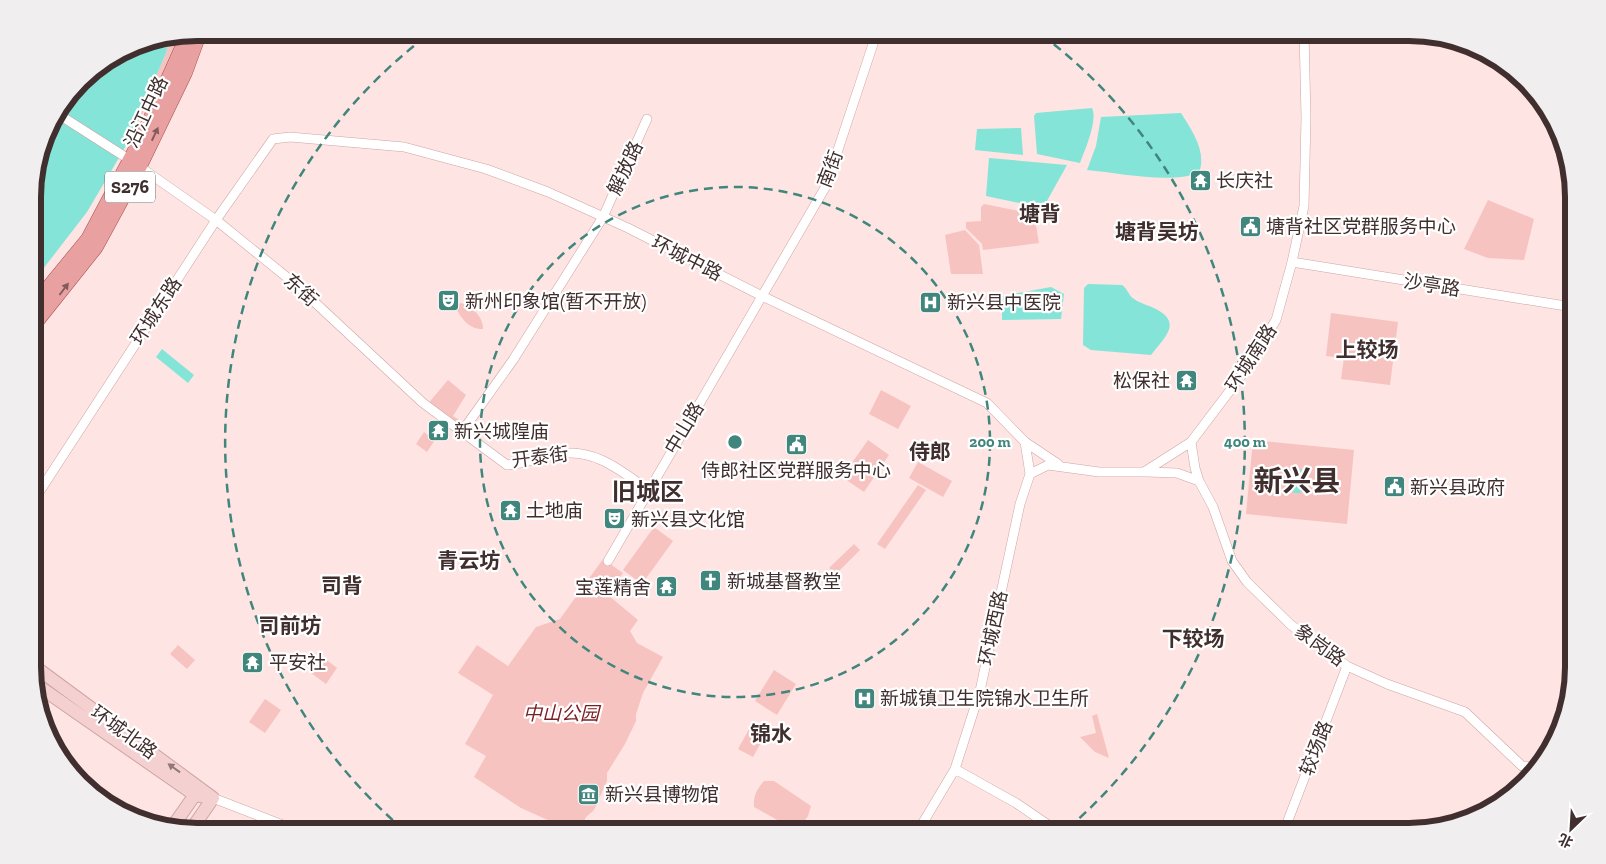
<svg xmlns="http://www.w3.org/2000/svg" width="1606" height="864" viewBox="0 0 1606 864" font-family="'Zilla Slab','Noto Sans SC',serif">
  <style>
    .green { fill: #f7c3c0 }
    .water { fill: #84e4d8 }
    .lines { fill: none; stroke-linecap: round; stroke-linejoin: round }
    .street-casing { stroke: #cea5a2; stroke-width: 10 }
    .secondary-casing { stroke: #cea5a2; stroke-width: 14 }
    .primary-casing { stroke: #a4504f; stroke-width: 15 }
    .street { stroke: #fff; stroke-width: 9 }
    .secondary { stroke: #f4d0d0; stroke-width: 12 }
    .primary { stroke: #e9a0a0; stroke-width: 14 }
    .oneway { fill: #845c5c }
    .oneway2 { fill: #917777 }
    .ring { fill: none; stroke: #40867d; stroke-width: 2.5; stroke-dasharray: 9 6 }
    .labels { text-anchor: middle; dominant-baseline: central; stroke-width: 4.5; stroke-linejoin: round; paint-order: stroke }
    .shield { fill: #fff; stroke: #796d6d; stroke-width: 1 }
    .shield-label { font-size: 18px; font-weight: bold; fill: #402f2e }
    .street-label { font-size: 19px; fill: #402f2e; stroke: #fff }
    .poi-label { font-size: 19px; fill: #402f2e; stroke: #fff; text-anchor: start }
    .park-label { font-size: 19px; font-style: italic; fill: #7a2025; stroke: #fff }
    .quarter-label { font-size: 21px; font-weight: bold; fill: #402f2e; stroke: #fff }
    .district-label { font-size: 24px; font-weight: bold; fill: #402f2e; stroke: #fff }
    .town-label { font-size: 29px; font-weight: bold; fill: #402f2e; stroke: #fff }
    .rim { fill: none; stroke: #402f2e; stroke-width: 6 }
    .centre { fill: #40867d; stroke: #fff; stroke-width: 2.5 }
    .ring-label { font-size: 15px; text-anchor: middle; font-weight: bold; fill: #40867d; stroke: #fff; stroke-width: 4.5; stroke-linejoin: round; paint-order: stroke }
  </style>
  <rect width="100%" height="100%" fill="#fee4e2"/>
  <path class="green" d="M 180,36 L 176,50 L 127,144 L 166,53 L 170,38 Z
    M 1488,200 L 1534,219 L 1524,260 L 1488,258 L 1464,249 Z
    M 984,204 L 1034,214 L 1039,243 L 983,250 L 982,244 L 966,228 L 966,222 L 981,221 L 981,207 Z
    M 965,230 L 979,245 L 983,274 L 951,274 L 945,235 Z
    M 460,303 C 471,304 484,318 483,329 C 470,330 460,318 456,307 Z
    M 1331,313 L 1398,322 L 1390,385 L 1341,379 L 1344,358 L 1326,356 Z
    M 448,380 L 466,395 L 453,416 L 466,424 L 461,433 L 426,406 Z
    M 881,390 L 911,406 L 898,429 L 869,414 Z
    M 424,432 L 435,440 L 427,452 L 416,444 Z
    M 868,440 L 889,455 L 864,492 L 842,477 Z
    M 1253,440 L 1354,450 L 1347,524 L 1246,514 Z
    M 918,462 L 952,481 L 943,497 L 909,478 Z
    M 918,485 L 926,490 L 885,549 L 877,544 Z
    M 654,527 L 673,541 L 642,584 L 623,570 Z
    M 854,544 L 860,550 L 836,574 L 829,568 Z
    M 603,559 L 623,573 L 608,595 L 638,620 L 630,631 L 637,643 L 663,657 L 643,693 L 636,714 L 636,721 L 625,744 L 607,773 L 607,781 L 594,810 L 586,817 L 579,831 L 572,831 L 521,808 L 474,777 L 486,756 L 465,744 L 493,695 L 458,673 L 477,645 L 508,666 L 536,627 L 560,619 Z
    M 178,645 L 195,660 L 187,669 L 170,654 Z
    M 324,658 L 337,668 L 326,684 L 311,673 Z
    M 774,670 L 796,684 L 777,715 L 755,701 Z
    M 265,699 L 281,710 L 265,733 L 249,722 Z
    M 1097,714 L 1109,758 L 1095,752 L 1080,737 L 1096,733 L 1092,716 Z
    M 753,722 L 768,730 L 753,757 L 738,749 Z
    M 764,781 L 774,781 L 811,806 L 808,816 L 800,827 L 792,828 L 754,807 C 753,796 757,789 764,781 Z"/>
  <path class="water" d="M 170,38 L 166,53 L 127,144 L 87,212 L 33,282 L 33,186 L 50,124 L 89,74 L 135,45 Z
    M 1092,108 C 1098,120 1085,150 1080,163 L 1037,154 L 1034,116 L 1036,113 Z
    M 1181,113 C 1192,131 1207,151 1199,173 C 1168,184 1120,173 1087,170 L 1096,146 L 1101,117 Z
    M 1021,128 L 1023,155 L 975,150 L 977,129 Z
    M 989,158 L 1067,165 L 1043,208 L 986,196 Z
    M 1088,284 L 1122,285 C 1128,289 1128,295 1134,299 C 1141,304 1149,305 1156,309 C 1183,323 1164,338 1151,355 L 1091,350 L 1083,345 L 1084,288 Z
    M 1051,287 L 1064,294 L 1061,319 L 1002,320 L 1002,296 Z
    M 162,349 L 194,375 L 188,383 L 156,357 Z
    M1285 481a12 12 0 1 1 24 0a12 12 0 1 1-24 0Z"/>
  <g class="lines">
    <defs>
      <path id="street" d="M 58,114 L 130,160 L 216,220 L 294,283 L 423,403 L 507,465 C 525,463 542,457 560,454 C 594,448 621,471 647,489
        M 1292,262 L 1572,307
        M 461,433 L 513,360 L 603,217 L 647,119
        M 1025,442 L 1058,464
        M 1191,442 L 1195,468 L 1199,481 L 1213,507 L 1232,561 L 1247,582 L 1291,625 L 1347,666 L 1387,684 L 1465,712 L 1522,766 L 1532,767
        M 1146,472 L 1177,473 L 1199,481
        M 1030,474 L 1048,465 L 1099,472 L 1144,472 L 1191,442 L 1241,376 L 1276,320 L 1292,262 L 1304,206 L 1306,118 L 1304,32
        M 34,500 L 216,220 L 273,139 L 290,137 L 404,147 L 486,169 L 548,192 L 628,228 L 762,296 L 987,403 L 1025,442 L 1030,474 L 1020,504 L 980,691 L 955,769 L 918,831
        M 608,561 L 826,186 L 877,32
        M 955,769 L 1016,803 L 1057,831
        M 213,798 L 298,831
        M 1284,831 L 1347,666"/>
      <path id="secondary" d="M 34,666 L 213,798
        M 34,683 L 195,795 L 213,798
        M 173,826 L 199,789
        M 191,830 L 213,798"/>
      <path id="primary" d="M 33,306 L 88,239 L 143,135 L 188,34
        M 33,326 L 96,247 L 140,166 L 185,73 L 200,32"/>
    </defs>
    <use href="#street" class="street-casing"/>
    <use href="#secondary" class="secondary-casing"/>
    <use href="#primary" class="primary-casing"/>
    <use href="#street" class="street"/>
    <use href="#secondary" class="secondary"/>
    <use href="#primary" class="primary"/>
  </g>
  <defs><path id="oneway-solid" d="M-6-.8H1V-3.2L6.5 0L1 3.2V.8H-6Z" transform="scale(1.25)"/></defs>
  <g class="oneway">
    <use href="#oneway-solid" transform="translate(155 134) rotate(-65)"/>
    <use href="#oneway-solid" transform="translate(64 289) rotate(-53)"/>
  </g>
  <use class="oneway2" href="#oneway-solid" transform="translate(174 768) rotate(-144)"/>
  <g class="ring">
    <circle cx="735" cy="442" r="255"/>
    <path d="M404 830A510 510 0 0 1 428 35M1042 35A510 510 0 0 1 1066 830"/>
  </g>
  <defs>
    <symbol id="temple-square" viewBox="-11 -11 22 22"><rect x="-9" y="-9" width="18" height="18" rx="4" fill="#40867d" stroke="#fff"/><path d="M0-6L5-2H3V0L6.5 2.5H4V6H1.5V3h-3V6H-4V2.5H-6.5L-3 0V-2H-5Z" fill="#fff"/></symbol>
    <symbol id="civic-square" viewBox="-11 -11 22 22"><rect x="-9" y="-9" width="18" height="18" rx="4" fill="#40867d" stroke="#fff"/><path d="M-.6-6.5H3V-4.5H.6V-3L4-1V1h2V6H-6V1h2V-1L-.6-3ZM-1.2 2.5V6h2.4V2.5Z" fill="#fff"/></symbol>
    <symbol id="theatre-square" viewBox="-11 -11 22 22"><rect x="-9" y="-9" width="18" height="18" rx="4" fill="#40867d" stroke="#fff"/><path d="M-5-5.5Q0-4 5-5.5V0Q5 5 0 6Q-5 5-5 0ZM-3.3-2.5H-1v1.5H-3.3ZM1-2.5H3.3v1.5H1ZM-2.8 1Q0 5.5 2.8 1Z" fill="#fff"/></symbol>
    <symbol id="hospital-square" viewBox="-11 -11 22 22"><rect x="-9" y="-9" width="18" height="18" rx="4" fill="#40867d" stroke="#fff"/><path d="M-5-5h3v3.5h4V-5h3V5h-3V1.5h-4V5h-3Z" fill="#fff"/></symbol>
    <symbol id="church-square" viewBox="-11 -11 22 22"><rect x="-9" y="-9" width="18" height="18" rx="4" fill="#40867d" stroke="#fff"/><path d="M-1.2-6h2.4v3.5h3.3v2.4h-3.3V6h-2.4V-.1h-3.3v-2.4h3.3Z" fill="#fff"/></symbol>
    <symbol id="museum-square" viewBox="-11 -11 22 22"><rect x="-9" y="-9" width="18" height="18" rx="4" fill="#40867d" stroke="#fff"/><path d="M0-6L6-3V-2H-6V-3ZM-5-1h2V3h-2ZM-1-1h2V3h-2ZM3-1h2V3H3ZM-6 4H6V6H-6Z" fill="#fff"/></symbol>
  </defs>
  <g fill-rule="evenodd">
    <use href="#temple-square" x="1188" y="168" width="25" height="25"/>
    <use href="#civic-square" x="1238" y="214" width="25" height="25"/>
    <use href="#theatre-square" x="436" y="288" width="25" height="25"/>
    <use href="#hospital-square" x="918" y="290" width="25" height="25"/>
    <use href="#temple-square" x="1174" y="368" width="25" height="25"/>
    <use href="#temple-square" x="426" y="418" width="25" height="25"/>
    <use href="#civic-square" x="784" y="432" width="25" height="25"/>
    <use href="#civic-square" x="1382" y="474" width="25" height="25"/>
    <use href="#temple-square" x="498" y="498" width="25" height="25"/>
    <use href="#theatre-square" x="602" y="506" width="25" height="25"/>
    <use href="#church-square" x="698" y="568" width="25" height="25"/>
    <use href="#temple-square" x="654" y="574" width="25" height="25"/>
    <use href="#temple-square" x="240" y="650" width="25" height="25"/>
    <use href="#hospital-square" x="852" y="686" width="25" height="25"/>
    <use href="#museum-square" x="576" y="782" width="25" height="25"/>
  </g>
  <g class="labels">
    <rect class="shield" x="105" y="171.5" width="50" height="31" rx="4"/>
    <g class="shield-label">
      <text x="130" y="187">S276</text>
    </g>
    <g class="street-label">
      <text transform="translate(146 112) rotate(-65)">沿江中路</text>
      <text transform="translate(625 168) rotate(-65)">解放路</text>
      <text transform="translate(830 169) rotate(-69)">南街</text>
      <text transform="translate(687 258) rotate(27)">环城中路</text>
      <text transform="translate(1432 285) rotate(9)">沙亭路</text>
      <text transform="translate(301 290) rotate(42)">东街</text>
      <text transform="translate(156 311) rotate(-57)">环城东路</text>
      <text transform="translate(1251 358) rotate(-57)">环城南路</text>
      <text transform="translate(684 428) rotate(-59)">中山路</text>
      <text transform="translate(540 457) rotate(-7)">开泰街</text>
      <text transform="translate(993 628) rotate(-78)">环城西路</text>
      <text transform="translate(1320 645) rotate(36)">象岗路</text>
      <text transform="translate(124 732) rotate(36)">环城北路</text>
      <text transform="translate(1316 748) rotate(-69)">较场路</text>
    </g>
    <g class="poi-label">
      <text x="1216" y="180">长庆社</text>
      <text x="1266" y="226">塘背社区党群服务中心</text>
      <text x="465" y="301">新州印象馆(暂不开放)</text>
      <text x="947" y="302">新兴县中医院</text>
      <text x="1170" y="380" text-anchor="end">松保社</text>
      <text x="454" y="431">新兴城隍庙</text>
      <text x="796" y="470" text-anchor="middle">侍郎社区党群服务中心</text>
      <text x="1410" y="487">新兴县政府</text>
      <text x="526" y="510">土地庙</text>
      <text x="631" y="519">新兴县文化馆</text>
      <text x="727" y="581">新城基督教堂</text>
      <text x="651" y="587" text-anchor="end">宝莲精舍</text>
      <text x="269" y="662">平安社</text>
      <text x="880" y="698">新城镇卫生院锦水卫生所</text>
      <text x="605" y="794">新兴县博物馆</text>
    </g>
    <g class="park-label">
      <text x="561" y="713">中山公园</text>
    </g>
    <g class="quarter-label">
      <text x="1040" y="213">塘背</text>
      <text x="1157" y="231">塘背吴坊</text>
      <text x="1367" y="349">上较场</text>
      <text x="930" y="451">侍郎</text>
      <text x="469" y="560">青云坊</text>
      <text x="342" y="585">司背</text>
      <text x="290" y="625">司前坊</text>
      <text x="1193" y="638">下较场</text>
      <text x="771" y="733">锦水</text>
    </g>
    <g class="district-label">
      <text x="648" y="491">旧城区</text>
    </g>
    <g class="town-label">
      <text x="1297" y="481">新兴县</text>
    </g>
  </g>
  <path d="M0 0H1606V864H0ZM197 41H1409A156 156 0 0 1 1565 197V667A156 156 0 0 1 1409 823H197A156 156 0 0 1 41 667V197A156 156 0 0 1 197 41Z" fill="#f0eeee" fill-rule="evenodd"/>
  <path class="rim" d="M197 41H1409A156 156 0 0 1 1565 197V667A156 156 0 0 1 1409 823H197A156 156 0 0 1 41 667V197A156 156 0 0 1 197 41Z"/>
  <circle cx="735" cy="442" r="8" class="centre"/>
  <g class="ring-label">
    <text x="990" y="447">200 m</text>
    <text x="1245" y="447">400 m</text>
  </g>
  <g transform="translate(1571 829) rotate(205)" stroke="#ffffff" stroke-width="4" paint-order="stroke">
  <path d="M0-4L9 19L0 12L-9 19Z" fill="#402f2e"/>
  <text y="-8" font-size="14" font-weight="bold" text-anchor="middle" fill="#402f2e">北</text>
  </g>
</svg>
